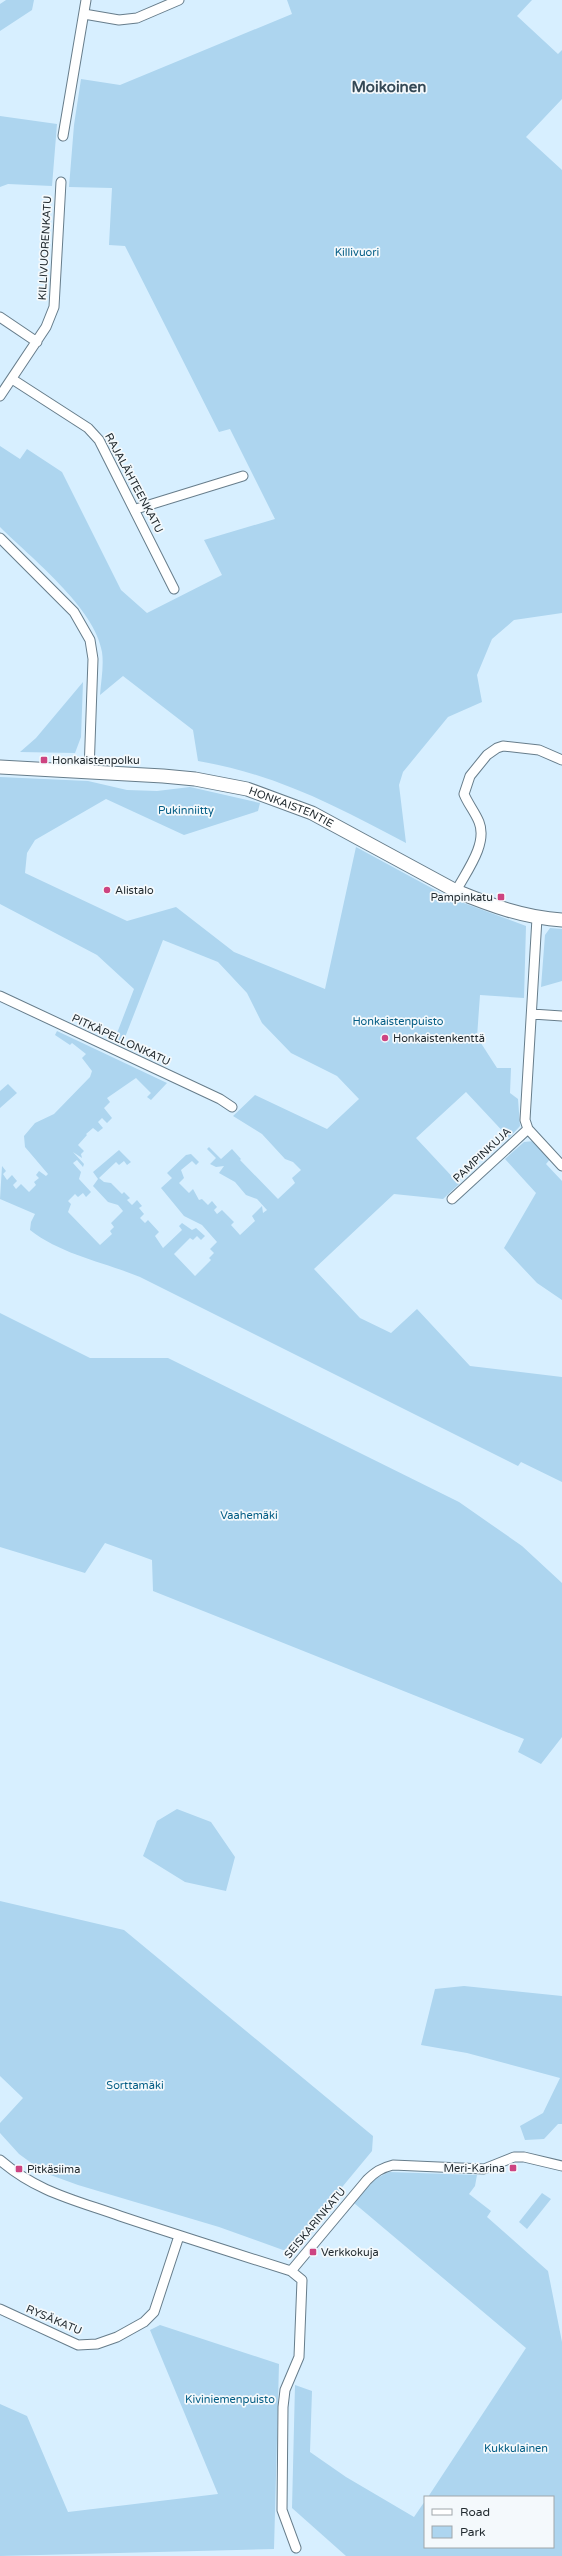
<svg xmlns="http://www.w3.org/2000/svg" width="562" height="2556" viewBox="0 0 562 2556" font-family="'Varela Round',sans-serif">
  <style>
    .green { fill: #add5ef }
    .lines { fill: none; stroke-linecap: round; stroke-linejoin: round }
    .street-casing { stroke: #677d8b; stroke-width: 11 }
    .secondary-casing { stroke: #677d8b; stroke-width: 15 }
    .street { stroke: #fff; stroke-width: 9 }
    .secondary { stroke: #fff; stroke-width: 13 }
    .poi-dot { fill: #cd4481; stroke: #f4f9fc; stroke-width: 1.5 }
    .labels { text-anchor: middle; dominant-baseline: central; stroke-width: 3.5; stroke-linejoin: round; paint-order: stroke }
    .street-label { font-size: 11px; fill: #232c31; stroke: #f4f9fc }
    .park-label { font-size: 11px; fill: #035d85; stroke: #f4f9fc }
    .poi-label { font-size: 11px; fill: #232c31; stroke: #f4f9fc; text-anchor: start }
    .district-label { font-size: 15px; font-weight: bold; fill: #354956; stroke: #f4f9fc }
  </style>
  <rect width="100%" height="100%" fill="#d7efff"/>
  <path class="green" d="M 6,0 L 34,0 L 32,10 L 0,31 L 0,4 Z
    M 287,0 L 532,0 L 517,16 L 558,54 L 562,50 L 562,99 L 526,137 L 562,170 L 562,613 L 514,620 L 492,639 L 477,675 L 482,702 L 448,717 L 403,772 L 399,785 L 406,843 C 338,807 276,774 198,761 L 193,730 L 123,676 L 100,695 C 101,681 104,666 102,652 C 95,608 31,558 0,527 L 0,446 L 20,459 L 27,449 L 62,472 L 121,590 L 147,613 L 222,575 L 204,540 L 275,519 L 230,429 L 219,432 L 125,246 L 109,245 L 112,188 L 69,187 L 74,125 L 81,79 L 120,85 L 292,14 Z
    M 0,116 L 57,124 L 52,186 L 8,184 L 0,187 Z
    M 83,682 L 81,737 L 75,753 L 20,752 L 36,738 Z
    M 0,777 L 88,781 L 127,790 L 157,791 L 190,787 L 260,803 L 258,811 L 184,835 L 106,799 L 35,840 L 27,853 L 25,873 L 127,921 L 176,907 L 234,952 L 325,989 L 356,847 L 450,898 L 526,926 L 524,998 L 480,995 L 477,1037 L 497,1068 L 511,1068 L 510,1093 L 518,1099 L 520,1126 L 509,1138 L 466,1092 L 416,1138 L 459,1184 L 443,1199 L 394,1194 L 314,1269 L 360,1318 L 391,1333 L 417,1309 L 470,1366 L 562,1377 L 562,1482 L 521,1462 L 518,1466 L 140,1277 C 104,1262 62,1255 30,1230 L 31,1222 L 35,1214 L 0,1199 L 2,1166 L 6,1171 L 3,1174 L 7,1180 L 12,1175 L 17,1181 L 13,1185 L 16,1189 L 21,1184 L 29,1192 L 36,1185 L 34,1182 L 39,1178 L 36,1175 L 39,1171 L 46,1176 L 48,1174 L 25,1147 L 24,1136 L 35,1123 L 54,1114 L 90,1077 L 92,1071 L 82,1058 L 86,1054 L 72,1043 L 70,1045 L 55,1035 L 57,1031 L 167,1083 L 151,1100 L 147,1097 L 151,1093 L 136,1078 L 107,1098 L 110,1102 L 104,1108 L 112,1118 L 107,1123 L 102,1118 L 98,1122 L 103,1128 L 98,1132 L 93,1128 L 86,1134 L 87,1135 L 78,1145 L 84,1151 L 81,1154 L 82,1158 L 73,1152 L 84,1164 L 83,1167 L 77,1160 L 73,1163 L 81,1172 L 79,1179 L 91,1192 L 86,1197 L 83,1193 L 78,1197 L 75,1194 L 68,1201 L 71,1204 L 68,1212 L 100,1245 L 112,1234 L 110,1231 L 114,1227 L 111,1223 L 123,1211 L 118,1205 L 108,1202 L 93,1186 L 98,1179 L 93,1172 L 119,1150 L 131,1162 L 127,1165 L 124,1161 L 119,1165 L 116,1162 L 99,1178 L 104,1182 L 111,1183 L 122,1194 L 124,1192 L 130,1198 L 127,1200 L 132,1205 L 137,1200 L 142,1206 L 139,1208 L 144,1214 L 140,1218 L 145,1223 L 148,1220 L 159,1232 L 155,1236 L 163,1248 L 182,1230 L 179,1226 L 182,1223 L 192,1230 L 196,1228 L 205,1236 L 201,1240 L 197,1236 L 193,1240 L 190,1238 L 174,1254 L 195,1276 L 211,1260 L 209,1258 L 214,1253 L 210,1249 L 217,1242 L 202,1225 L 184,1216 L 161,1188 L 172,1178 L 167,1173 L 186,1155 L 191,1154 L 199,1162 L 196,1165 L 192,1161 L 181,1170 L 184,1178 L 179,1183 L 189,1193 L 193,1189 L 199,1200 L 202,1199 L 208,1205 L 212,1201 L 217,1207 L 214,1210 L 217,1214 L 222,1210 L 234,1222 L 231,1225 L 240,1235 L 255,1221 L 252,1216 L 262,1206 L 263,1213 L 267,1210 L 257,1199 L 246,1195 L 235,1182 L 219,1173 L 224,1166 L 216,1167 L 210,1164 L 216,1158 L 207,1149 L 209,1147 L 221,1159 L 232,1149 L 241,1159 L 240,1160 L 278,1199 L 295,1183 L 292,1178 L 301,1170 L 293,1162 L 285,1159 L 262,1134 L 233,1116 L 255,1095 L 327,1129 L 359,1099 L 337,1076 L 291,1053 L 262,1023 L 247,993 L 218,962 L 163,940 L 122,1045 L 114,1041 L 134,989 L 97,955 L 0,904 Z
    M 550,928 L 562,929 L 562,981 L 541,987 L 545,935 Z
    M 8,1084 L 17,1093 L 0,1108 L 0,1091 Z
    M 534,1141 L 551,1158 L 546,1164 L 562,1181 L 562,1300 L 537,1283 L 504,1248 L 536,1193 L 505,1159 L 524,1142 Z
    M 0,1313 L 90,1358 L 168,1358 L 459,1502 L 522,1546 L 562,1583 L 562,1737 L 541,1764 L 518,1752 L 524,1739 L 153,1591 L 152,1560 L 105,1543 L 85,1573 L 0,1547 Z
    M 177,1809 L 211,1822 L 235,1857 L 226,1891 L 185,1882 L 143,1856 L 157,1821 Z
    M 0,1901 L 124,1930 L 373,2136 L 372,2151 L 295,2244 L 288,2250 L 283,2250 L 219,2227 L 78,2185 L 45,2173 L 19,2154 L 0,2133 L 0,2123 L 23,2098 L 0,2076 Z
    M 464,1986 L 562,1996 L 562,2124 L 558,2124 L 544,2139 L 525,2140 L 520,2126 L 543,2113 L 560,2078 L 467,2053 L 421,2045 L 435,1989 Z
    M 389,2172 L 477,2175 L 475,2186 L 469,2194 L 491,2211 L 487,2217 L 548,2271 L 562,2342 L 562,2556 L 346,2556 L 292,2508 L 295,2385 L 312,2391 L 310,2452 L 346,2477 L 414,2517 L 425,2501 L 425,2547 L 553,2547 L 553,2497 L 428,2497 L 526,2348 L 354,2203 L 375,2179 Z
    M 542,2193 L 551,2199 L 527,2229 L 519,2222 Z
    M 160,2325 L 279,2364 L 274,2549 L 0,2556 L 0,2404 L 27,2416 L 68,2512 L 218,2494 L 150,2330 Z"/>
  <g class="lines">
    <defs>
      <path id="street" d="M 84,14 L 119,20 L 137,18 L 179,0
        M 63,136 L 86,0
        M 0,317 L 37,342
        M 12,379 L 88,428 L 99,440 L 174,589
        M 0,396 L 46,327 L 54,307 L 61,182
        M 136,509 L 243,476
        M 0,538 L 74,612 L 90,640 L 93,659 L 89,772
        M 456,891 C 466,872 488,844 479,822 C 475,812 468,804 464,794 L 470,776 L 487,755 L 497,748 L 503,746 L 539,750 L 562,760
        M 537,918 L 525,1120 L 528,1129 L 562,1166
        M 0,996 L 220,1099 L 232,1107
        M 532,1014 L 562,1016
        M 452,1199 L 528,1129
        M 0,2160 C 37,2192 75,2200 120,2216 C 177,2235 234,2253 291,2271 L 367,2180 C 375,2172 381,2168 393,2165 L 484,2169 L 514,2157 L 524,2157 L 562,2166
        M 291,2271 L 302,2280 L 299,2357 L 285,2390 L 283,2407 L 282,2510 L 296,2548
        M 0,2309 L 78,2345 L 97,2344 L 117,2337 L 144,2322 L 154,2312 L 179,2236"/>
      <g id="secondary">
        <path id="s1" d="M 0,767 L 163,776 L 195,779 L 247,789 L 312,813 L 456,891 C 490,905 525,918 562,920"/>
      </g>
    </defs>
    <use href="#street" class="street-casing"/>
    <use href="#secondary" class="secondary-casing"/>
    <use href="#street" class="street"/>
    <use href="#secondary" class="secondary"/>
  </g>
  <g class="poi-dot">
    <rect x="40" y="756" width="8" height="8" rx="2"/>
    <circle cx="107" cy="890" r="4"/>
    <rect x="497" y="893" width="8" height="8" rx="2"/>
    <circle cx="385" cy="1038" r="4"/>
    <rect x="509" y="2164" width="8" height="8" rx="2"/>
    <rect x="15" y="2165" width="8" height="8" rx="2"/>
    <rect x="309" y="2248" width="8" height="8" rx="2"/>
  </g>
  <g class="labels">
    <g class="street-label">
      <text transform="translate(45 248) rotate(-87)">KILLIVUORENKATU</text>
      <text transform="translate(134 483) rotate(62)">RAJALÄHTEENKATU</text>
      <text stroke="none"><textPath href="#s1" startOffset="296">HONKAISTENTIE</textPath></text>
      <text transform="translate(121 1040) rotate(25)">PITKÄPELLONKATU</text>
      <text transform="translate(482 1155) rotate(-43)">PAMPINKUJA</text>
      <text transform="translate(315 2223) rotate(-50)">SEISKARINKATU</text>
      <text transform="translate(54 2320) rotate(23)">RYSÄKATU</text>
    </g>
    <g class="park-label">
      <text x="357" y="252">Killivuori</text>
      <text x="186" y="810">Pukinniitty</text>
      <text x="398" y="1021">Honkaistenpuisto</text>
      <text x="249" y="1515">Vaahemäki</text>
      <text x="135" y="2085">Sorttamäki</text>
      <text x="230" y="2399">Kiviniemenpuisto</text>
      <text x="516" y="2448">Kukkulainen</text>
    </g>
    <g class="poi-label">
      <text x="52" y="760">Honkaistenpolku</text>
      <text x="115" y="890">Alistalo</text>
      <text x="493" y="897" text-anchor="end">Pampinkatu</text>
      <text x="393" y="1038">Honkaistenkenttä</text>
      <text x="505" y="2168" text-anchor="end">Meri-Karina</text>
      <text x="27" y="2169">Pitkäsiima</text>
      <text x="321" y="2252">Verkkokuja</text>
    </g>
    <g class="district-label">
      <text x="389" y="87">Moikoinen</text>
    </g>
  </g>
  <rect x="424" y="2496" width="130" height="52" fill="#f4f9fc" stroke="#a0a7ab"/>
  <rect x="432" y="2509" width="20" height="6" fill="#ffffff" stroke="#a0a7ab"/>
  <text x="460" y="2516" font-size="12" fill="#232c31">Road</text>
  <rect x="432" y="2526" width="20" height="12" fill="#add5ef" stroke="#a0a7ab"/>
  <text x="460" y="2536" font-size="12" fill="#232c31">Park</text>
</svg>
